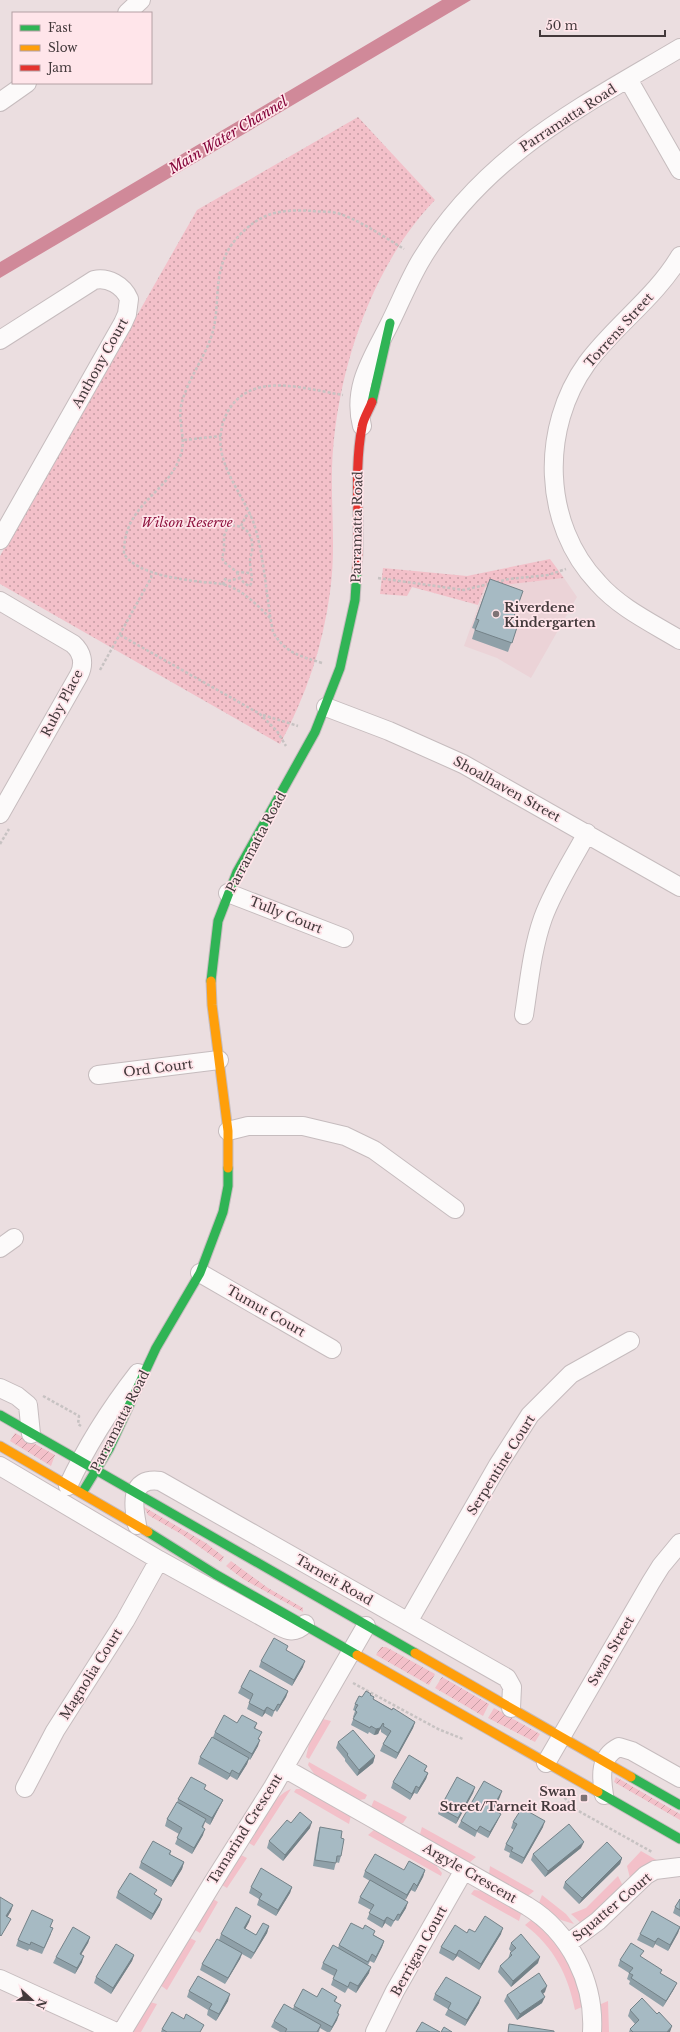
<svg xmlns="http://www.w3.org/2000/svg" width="680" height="2032" viewBox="0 0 680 2032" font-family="'Libre Baskerville',serif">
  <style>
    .built { fill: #ebd3d7 }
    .grass { fill: #f3c0c9 }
    .park { fill: url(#park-dots) }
    .garden { fill: url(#garden-furrows) }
    .water { fill: #d08999 }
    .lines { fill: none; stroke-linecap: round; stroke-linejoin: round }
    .street-casing { stroke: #c6bcbe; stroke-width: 20 }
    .fast-casing { stroke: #c6bcbe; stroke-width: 11 }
    .slow-casing { stroke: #c6bcbe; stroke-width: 11 }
    .jam-casing { stroke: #c6bcbe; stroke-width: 11 }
    .path { stroke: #c7c2c2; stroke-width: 2.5; stroke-dasharray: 3 2; stroke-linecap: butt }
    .street { stroke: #fcfafa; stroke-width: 18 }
    .fast { stroke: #30b455; stroke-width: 9 }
    .slow { stroke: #ff9f0a; stroke-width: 9 }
    .jam { stroke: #e5322d; stroke-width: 9 }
    .wall { fill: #8fa0a8 }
    .shaded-wall { fill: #748288 }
    .building { fill: #a6bac3; stroke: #748288 }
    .poi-dot { fill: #7e7375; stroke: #ffe5ea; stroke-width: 1.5 }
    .labels { text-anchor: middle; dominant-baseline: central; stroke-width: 3.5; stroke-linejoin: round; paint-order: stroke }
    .street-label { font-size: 13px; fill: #43393b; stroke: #ffe5ea }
    .park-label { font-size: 13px; font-style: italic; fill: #8f1641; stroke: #ffe5ea }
    .poi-label { font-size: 13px; font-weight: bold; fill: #43393b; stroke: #ffe5ea; text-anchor: start }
    .water-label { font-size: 14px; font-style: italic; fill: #840439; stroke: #ffe5ea }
  </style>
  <defs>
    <pattern id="park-dots" width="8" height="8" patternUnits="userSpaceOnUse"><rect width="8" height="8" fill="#f3c0c9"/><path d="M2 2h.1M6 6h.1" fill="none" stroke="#c69da4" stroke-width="1.8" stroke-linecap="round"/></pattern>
    <pattern id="garden-furrows" width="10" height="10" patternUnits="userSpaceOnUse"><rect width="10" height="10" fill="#f3c0c9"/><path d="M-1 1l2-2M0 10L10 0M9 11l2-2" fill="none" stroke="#c69da4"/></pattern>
  </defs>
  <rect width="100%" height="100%" fill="#ebdee0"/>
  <path class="built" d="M 564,578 L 577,597 L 531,678 L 497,658 L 464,646 L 485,587 Z"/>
  <path class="grass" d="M 323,1719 L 331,1721 L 309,1759 L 306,1757 L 309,1744 Z
    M 309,1762 L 367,1795 L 365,1799 L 359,1800 L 315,1775 L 308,1765 Z
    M 291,1789 L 254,1846 L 249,1843 C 262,1826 270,1797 291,1789 Z
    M 296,1789 L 304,1789 L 351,1815 L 349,1824 L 294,1792 Z
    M 374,1800 L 407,1817 L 403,1823 L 399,1823 L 371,1807 Z
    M 422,1827 L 476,1857 L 469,1863 L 420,1834 Z
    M 375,1829 L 434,1863 L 442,1873 L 441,1876 L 368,1835 Z
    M 641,1851 L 660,1862 L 630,1878 L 627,1866 Z
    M 241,1855 L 247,1858 L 227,1888 L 222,1885 Z
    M 490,1866 L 534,1891 L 528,1896 L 489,1874 Z
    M 618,1876 L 623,1886 L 596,1912 L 581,1923 L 571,1914 L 586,1908 Z
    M 474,1890 L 483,1891 L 521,1914 L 519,1921 L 471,1894 Z
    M 542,1895 L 566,1914 L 574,1924 L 561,1920 L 539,1903 Z
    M 213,1899 L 218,1902 L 200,1933 L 195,1930 Z
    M 531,1920 C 558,1941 578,1972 582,2007 L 575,2010 C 568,1975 554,1947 525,1925 Z
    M 190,1938 L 196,1941 L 167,1990 L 160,1985 Z
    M 608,2001 L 609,2032 L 602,2032 L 601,2004 Z
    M 150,2002 L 157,2004 L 141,2032 L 132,2032 Z"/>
  <path class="park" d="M 358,117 L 435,200 C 370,267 335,377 332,469 C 331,510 336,551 330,592 C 323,646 306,696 280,744 L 0,584 L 0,556 L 197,210 Z
    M 550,559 L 564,578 L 485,587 L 478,605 L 412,587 L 407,596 L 380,594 L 383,568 L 467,576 Z"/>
  <path class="garden" d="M 15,1433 L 55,1455 L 51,1466 L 10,1441 Z
    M 144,1507 L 206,1543 L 224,1557 L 221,1562 L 181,1534 L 148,1515 Z
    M 231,1561 L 268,1588 L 303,1608 L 303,1612 L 243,1579 L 226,1566 Z
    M 381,1647 L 386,1647 L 435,1674 L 429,1685 L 376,1655 Z
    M 442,1677 L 489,1704 L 483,1716 L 435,1688 Z
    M 494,1708 L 540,1734 L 535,1742 L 488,1718 Z
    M 616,1777 L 680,1814 L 680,1820 L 614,1782 Z"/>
  <path class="water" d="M 442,0 L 471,0 L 0,278 L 0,262 Z"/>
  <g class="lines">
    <defs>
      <path id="street" d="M 127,13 L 141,0
        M 628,79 L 680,170
        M 0,102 L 27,83
        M 680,256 C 656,297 615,325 587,363 C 540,428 542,524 598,583 C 620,608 652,623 680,640
        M 0,340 L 94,280 C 108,277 123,285 129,299 L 127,314 L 123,323 L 0,540
        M 362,426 C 352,387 372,359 389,325 C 400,303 409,280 421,260 C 484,155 579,108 680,48
        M 0,601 L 73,644 C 82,652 85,663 79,675 L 0,814
        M 326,707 L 389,731 L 463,764 L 680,887
        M 228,893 L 344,938
        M 524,1015 C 529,983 532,949 543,918 C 554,888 572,861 587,833
        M 98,1075 L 219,1060
        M 228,1131 L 248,1126 L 303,1126 L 345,1136 L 374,1150 L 455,1209
        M 0,1248 L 14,1238
        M 200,1273 L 332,1349
        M 0,1388 L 17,1396 L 28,1405 L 31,1434
        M 0,1466 L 159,1560 L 277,1625 C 288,1631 295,1634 305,1624
        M 68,1486 C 87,1445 110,1409 138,1373
        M 137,1525 C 133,1505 129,1477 160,1481 L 507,1678 L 512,1687 L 511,1708
        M 408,1622 L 498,1465 L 530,1415 L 571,1374 L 630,1341
        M 546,1763 L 651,1582 L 661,1566 L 680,1543
        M 284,1768 L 527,1906 C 570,1932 595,1983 592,2032
        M 25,1788 L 55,1731 L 125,1621 L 159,1560
        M 604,1795 C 601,1776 599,1757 619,1747 L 632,1751 L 680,1778
        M 567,1944 L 598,1921 L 646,1875 L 655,1870 L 680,1867
        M 0,1979 L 116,2032
        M 122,2032 L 212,1884 L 273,1787 L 366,1626
        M 375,2032 L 395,1991 L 464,1870"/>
      <path id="fast" d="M 372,402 L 390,323
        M 211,981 L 218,921 L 237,872 L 315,732 L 340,668 L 355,600 L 357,569
        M 0,1415 L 415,1653
        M 82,1493 L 109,1449 L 156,1348 L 200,1273 L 223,1212 L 228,1186 L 228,1168
        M 148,1532 L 215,1574 L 357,1655
        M 631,1777 L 680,1805
        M 598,1792 L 680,1839"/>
      <path id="slow" d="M 211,981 L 212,1005 L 228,1131 L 228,1168
        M 0,1446 L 148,1532
        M 415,1653 L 631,1777
        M 357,1655 L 598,1792"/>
      <path id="jam" d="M 357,569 C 361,522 353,474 362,427 C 363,419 369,410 372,402"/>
    </defs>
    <use href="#street" class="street-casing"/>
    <use href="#fast" class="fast-casing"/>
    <use href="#slow" class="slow-casing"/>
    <use href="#jam" class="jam-casing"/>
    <path class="path" d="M 184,440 L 221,436
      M 241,526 L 246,516 L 251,514
      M 237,572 C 238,577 245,585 250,586 C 254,579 250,570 250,561 C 250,558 251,555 252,552 C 254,534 246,524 228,526 L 224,536 L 224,551 L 222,558 L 224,562 L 237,572 L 250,573
      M 378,578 L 464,590 L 509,579 L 548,575 L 566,569
      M 223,585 L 225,579 L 228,581 L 240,578
      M 270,618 C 258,606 246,593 229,586 C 221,583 211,583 202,582 C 179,579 137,574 124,554 C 123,503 169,494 181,454 C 186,438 178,423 181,406 C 187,379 206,357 213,331 C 219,308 215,284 223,262 C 229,242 250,221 271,214 C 284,210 300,210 313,211 C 322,212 331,211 340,214 C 363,222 384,237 404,249
      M 120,635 L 260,714 L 277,731 L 286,746
      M 322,663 C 300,656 285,653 273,632 C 266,597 265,561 255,527 C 247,502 230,483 223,458 C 214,428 229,393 262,387 C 287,382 318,391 343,395
      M 100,670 L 151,578 L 152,572
      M 263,715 L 298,726
      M 0,844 L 9,829
      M 43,1396 L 79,1416 L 78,1424 L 81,1426
      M 353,1683 L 438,1729 L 463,1739
      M 561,1794 L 575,1809 L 652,1852"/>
    <use href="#street" class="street"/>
    <use href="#fast" class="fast"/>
    <use href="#slow" class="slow"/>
    <use href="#jam" class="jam"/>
  </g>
  <path class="wall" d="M 490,579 L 513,619 L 519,621 L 508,652 L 472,639 L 475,629 L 472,628 Z
    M 286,1650 L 303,1667 L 292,1686 L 259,1667 L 261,1661 Z
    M 241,1687 L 288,1691 L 286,1697 L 277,1712 L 275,1710 L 272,1717 L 265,1713 L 262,1717 L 247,1709 L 250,1700 L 238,1693 Z
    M 371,1695 L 374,1697 L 373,1699 L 415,1722 L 413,1728 L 396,1759 L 380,1751 L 383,1744 L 387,1736 L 381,1732 L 381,1730 L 380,1729 L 378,1734 L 374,1735 L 369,1732 L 368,1734 L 351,1725 L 354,1717 L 353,1717 L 355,1711 L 353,1710 L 355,1704 L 362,1697 Z
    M 237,1723 L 257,1723 L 255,1729 L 259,1739 L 258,1746 L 250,1760 L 249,1759 L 247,1764 L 237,1780 L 230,1776 L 227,1780 L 198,1764 L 200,1757 L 213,1737 L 215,1732 Z
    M 338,1742 L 375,1756 L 373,1763 L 357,1776 L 345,1761 L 345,1759 L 336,1748 Z
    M 427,1766 L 425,1771 L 428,1773 L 426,1779 L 417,1794 L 414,1793 L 410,1800 L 391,1788 L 393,1782 Z
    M 475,1787 L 473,1793 L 456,1824 L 438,1814 L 440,1808 Z
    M 204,1789 L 223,1800 L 220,1806 L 210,1825 L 205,1822 L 203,1828 L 203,1835 L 192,1854 L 175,1844 L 179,1834 L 165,1826 L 167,1819 L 177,1803 L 178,1799 Z
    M 500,1797 L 493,1810 L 498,1820 L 488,1838 L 477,1832 L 475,1837 L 458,1827 L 461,1821 Z
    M 513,1822 L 543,1827 L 522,1864 L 509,1857 L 510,1853 L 504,1850 L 506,1844 L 514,1830 L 511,1828 Z
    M 291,1823 L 310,1828 L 283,1861 L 267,1848 L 269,1841 Z
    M 320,1827 L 341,1838 L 341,1856 L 339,1863 L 336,1862 L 334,1870 L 313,1866 L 318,1833 Z
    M 581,1848 L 545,1877 L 531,1860 L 533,1854 Z
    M 171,1851 L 170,1855 L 184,1862 L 182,1869 L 171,1887 L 139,1868 L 141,1862 Z
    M 622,1858 L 620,1864 L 579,1904 L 563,1888 L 565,1882 Z
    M 425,1870 L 423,1877 L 415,1892 L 411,1890 L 405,1900 L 406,1908 L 398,1921 L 395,1920 L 391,1927 L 385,1923 L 382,1928 L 367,1919 L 371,1910 L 358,1903 L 360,1897 L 370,1881 L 363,1877 L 365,1871 Z
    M 251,1887 L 292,1887 L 290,1893 L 276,1916 L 257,1905 L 259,1899 L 249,1893 Z
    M 118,1892 L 155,1895 L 160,1905 L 151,1920 L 116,1898 Z
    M 680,1899 L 680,1917 L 673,1913 L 675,1907 Z
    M 251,1916 L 249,1922 L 245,1929 L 256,1935 L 269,1926 L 267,1933 L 251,1959 L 242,1954 L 240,1959 L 225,1984 L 200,1970 L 202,1964 L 219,1940 L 221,1934 Z
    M 51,1927 L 51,1934 L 42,1954 L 29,1949 L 28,1951 L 16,1946 L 18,1940 Z
    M 680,1927 L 678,1933 L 668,1951 L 655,1944 L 653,1948 L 637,1940 L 640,1934 Z
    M 475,1932 L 501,1934 L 479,1970 L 457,1956 L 453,1961 L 439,1953 L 441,1947 L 467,1933 Z
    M 374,1935 L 384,1941 L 382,1947 L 374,1963 L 370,1961 L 368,1965 L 369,1973 L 356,1993 L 348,1988 L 345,1993 L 331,1985 L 334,1976 L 321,1969 L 323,1963 L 338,1948 L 339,1945 Z
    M 90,1937 L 88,1943 L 81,1954 L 82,1962 L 75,1974 L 53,1963 L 56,1957 Z
    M 511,1943 L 538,1963 L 511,1987 L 498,1972 L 500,1966 L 508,1959 L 510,1953 L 511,1952 L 509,1949 Z
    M 134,1955 L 132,1961 L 111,1994 L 94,1983 L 96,1977 Z
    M 641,1957 L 660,1973 L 674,1989 L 663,2007 L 629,1984 L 630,1981 L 627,1979 L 629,1973 L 618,1966 L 620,1960 Z
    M 189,1991 L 228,2001 L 216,2021 L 207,2015 L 208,2010 L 187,1997 Z
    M 545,1992 L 543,1994 L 542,2003 L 517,2020 L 504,2001 L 507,1995 Z
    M 435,1994 L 479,2003 L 465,2026 L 445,2015 L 448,2009 L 433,2000 Z
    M 317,1997 L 337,1997 L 335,2002 L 339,2012 L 338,2013 L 337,2020 L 330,2032 L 327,2032 L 320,2028 L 319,2032 L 280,2032 L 271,2027 L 274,2021 L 293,2009 L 294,2006 Z
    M 630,2010 L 670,2032 L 629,2032 L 630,2029 L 635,2024 L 628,2016 Z
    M 162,2029 L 201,2032 L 161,2032 Z"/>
  <path class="shaded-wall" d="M 305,1661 L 303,1667 L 292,1686 L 294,1680 Z
    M 288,1691 L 286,1697 L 277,1712 L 280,1705 Z
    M 267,1707 L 265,1713 L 262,1717 L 264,1711 Z
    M 415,1722 L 413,1728 L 396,1759 L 398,1753 Z
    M 383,1723 L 378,1734 L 374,1735 L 376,1729 Z
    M 260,1740 L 258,1746 L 250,1760 L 252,1754 Z
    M 375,1756 L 373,1763 L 357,1776 L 359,1770 Z
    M 249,1758 L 247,1764 L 237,1780 L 239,1774 Z
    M 232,1770 L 230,1776 L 227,1780 Z
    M 428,1773 L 426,1779 L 417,1794 L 419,1788 Z
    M 416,1786 L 414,1793 L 410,1800 L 412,1794 Z
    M 475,1787 L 473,1793 L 456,1824 L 458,1818 Z
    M 502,1791 L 500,1797 L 490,1815 L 492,1809 Z
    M 223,1800 L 220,1806 L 210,1825 L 212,1818 Z
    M 501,1814 L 498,1820 L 488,1838 L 490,1832 Z
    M 545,1821 L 543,1827 L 522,1864 L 524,1858 Z
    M 312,1822 L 310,1828 L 283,1861 L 285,1855 Z
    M 205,1829 L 203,1835 L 192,1854 L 194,1848 Z
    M 584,1842 L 581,1848 L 545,1877 L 548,1871 Z
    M 622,1858 L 620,1864 L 579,1904 L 582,1898 Z
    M 184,1862 L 182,1869 L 171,1887 L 173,1881 Z
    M 425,1870 L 423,1877 L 415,1892 L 417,1886 Z
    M 414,1883 L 411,1890 L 405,1901 L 407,1895 Z
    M 292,1887 L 290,1893 L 276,1916 L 278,1910 Z
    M 162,1899 L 160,1905 L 151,1920 L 153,1914 Z
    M 408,1902 L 406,1908 L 398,1921 L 400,1915 Z
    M 13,1905 L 11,1911 L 4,1923 L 6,1916 Z
    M 251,1916 L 249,1922 L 242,1935 L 244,1928 Z
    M 387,1917 L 385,1923 L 382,1928 L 384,1921 Z
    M 269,1926 L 267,1933 L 251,1959 L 254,1953 Z
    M 680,1927 L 678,1933 L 668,1951 L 670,1945 Z
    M 503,1928 L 501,1934 L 479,1970 L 481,1964 Z
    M 90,1937 L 88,1943 L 78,1960 L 80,1954 Z
    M 658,1938 L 653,1948 L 655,1942 Z
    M 384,1941 L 382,1947 L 374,1963 L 376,1957 Z
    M 459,1950 L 457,1956 L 453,1961 L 456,1955 Z
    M 242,1953 L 240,1959 L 225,1984 L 228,1978 Z
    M 134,1955 L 132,1961 L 111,1994 L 113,1988 Z
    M 84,1956 L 82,1962 L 75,1974 L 77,1968 Z
    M 540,1957 L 538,1963 L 511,1987 L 513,1981 Z
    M 371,1967 L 369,1973 L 356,1993 L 358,1986 Z
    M 677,1983 L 674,1989 L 663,2007 L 666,2001 Z
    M 547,1986 L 545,1992 L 538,1997 L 541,1991 Z
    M 230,1994 L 228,2001 L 216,2021 L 219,2014 Z
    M 481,1997 L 479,2003 L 465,2026 L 467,2020 Z
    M 545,1997 L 542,2003 L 517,2020 L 520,2014 Z
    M 339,2014 L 337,2020 L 330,2032 L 332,2027 Z
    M 672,2026 L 670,2032 L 667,2032 Z"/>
  <path class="building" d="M 490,579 L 523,591 L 513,619 L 519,621 L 512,643 L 475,630 L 479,620 L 476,619 Z
    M 274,1638 L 288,1646 L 286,1650 L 305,1661 L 294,1680 L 261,1661 Z
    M 250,1670 L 288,1691 L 280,1705 L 278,1704 L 274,1711 L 267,1707 L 264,1711 L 249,1703 L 253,1694 L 241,1687 Z
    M 366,1691 L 371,1694 L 370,1695 L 374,1697 L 373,1699 L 392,1710 L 393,1708 L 415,1722 L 398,1753 L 383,1744 L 391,1731 L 383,1726 L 384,1724 L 383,1723 L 380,1728 L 376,1729 L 371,1726 L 370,1728 L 353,1719 L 357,1712 L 355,1710 L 358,1705 L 355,1704 L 359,1696 L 362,1697 Z
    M 224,1715 L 237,1723 L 242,1715 L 257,1723 L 254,1728 L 262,1732 L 258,1739 L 260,1740 L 252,1754 L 215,1732 Z
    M 353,1730 L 375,1756 L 359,1770 L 347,1755 L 348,1754 L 338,1742 Z
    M 212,1737 L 249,1758 L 239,1774 L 232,1770 L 230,1774 L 200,1757 Z
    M 409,1755 L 427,1766 L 424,1771 L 428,1773 L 419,1788 L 416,1786 L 412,1794 L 393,1782 Z
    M 191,1777 L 206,1785 L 204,1789 L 223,1800 L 212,1818 L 178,1799 Z
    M 457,1777 L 475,1787 L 458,1818 L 440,1808 Z
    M 484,1781 L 502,1791 L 492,1809 L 501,1814 L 490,1832 L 480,1826 L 477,1831 L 461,1821 Z
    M 177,1802 L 206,1819 L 202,1827 L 205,1829 L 194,1848 L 177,1838 L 182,1828 L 167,1819 Z
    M 522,1808 L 545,1821 L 524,1858 L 511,1851 L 513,1848 L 506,1844 L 517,1824 L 513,1822 Z
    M 300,1812 L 312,1822 L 285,1855 L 269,1841 L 287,1820 L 291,1823 Z
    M 569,1824 L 584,1842 L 548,1871 L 533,1854 Z
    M 320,1827 L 342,1831 L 341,1838 L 344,1839 L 341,1856 L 337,1856 L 336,1863 L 315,1860 Z
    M 153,1841 L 171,1851 L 169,1854 L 184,1862 L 173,1881 L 141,1862 Z
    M 607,1842 L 622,1858 L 582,1898 L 565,1882 Z
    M 375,1854 L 404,1870 L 409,1861 L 425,1870 L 417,1886 L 414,1883 L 407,1895 L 365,1871 Z
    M 261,1868 L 292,1887 L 278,1910 L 259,1899 L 262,1894 L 251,1887 Z
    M 130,1873 L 157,1890 L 154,1894 L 162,1899 L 153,1914 L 118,1892 Z
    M 370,1880 L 408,1902 L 400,1915 L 398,1914 L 394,1921 L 387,1917 L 384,1921 L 369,1913 L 374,1905 L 360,1897 Z
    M 0,1897 L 13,1905 L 6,1916 L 11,1919 L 1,1936 L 0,1935 Z
    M 680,1899 L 680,1910 L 675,1907 Z
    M 236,1907 L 251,1916 L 244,1928 L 256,1935 L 263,1923 L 269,1926 L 254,1953 L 221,1934 Z
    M 32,1910 L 53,1920 L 50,1927 L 53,1928 L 44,1948 L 31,1942 L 30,1945 L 18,1940 Z
    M 652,1911 L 680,1927 L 670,1945 L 658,1938 L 655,1942 L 640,1934 Z
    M 485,1916 L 503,1928 L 481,1964 L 459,1950 L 456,1955 L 441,1947 L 455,1925 L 467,1933 L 469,1929 L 475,1932 Z
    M 351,1923 L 363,1929 L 365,1925 L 375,1931 L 373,1935 L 384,1941 L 376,1957 L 372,1954 L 368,1962 L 339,1945 Z
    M 73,1927 L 90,1937 L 80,1954 L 84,1956 L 77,1968 L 56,1957 Z
    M 521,1934 L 540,1957 L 513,1981 L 500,1966 L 512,1955 L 510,1953 L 516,1948 L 511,1943 Z
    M 217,1939 L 242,1953 L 228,1978 L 202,1964 Z
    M 631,1943 L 644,1951 L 640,1956 L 662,1970 L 660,1973 L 677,1983 L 666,2001 L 631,1978 L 633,1975 L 629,1973 L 633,1968 L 620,1960 Z
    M 116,1944 L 134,1955 L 113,1988 L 96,1977 Z
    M 333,1945 L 371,1967 L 358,1986 L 350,1982 L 348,1987 L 333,1979 L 337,1970 L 323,1963 Z
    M 539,1973 L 547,1986 L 541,1991 L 545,1997 L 520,2014 L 507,1995 Z
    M 198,1976 L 230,1994 L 219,2014 L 209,2009 L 212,2004 L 189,1991 Z
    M 446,1977 L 481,1997 L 467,2020 L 448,2009 L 451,2003 L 435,1994 Z
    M 322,1988 L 337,1997 L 334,2001 L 341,2005 L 337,2013 L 339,2014 L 332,2027 L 294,2006 L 303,1989 L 317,1997 Z
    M 642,1998 L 657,2014 L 659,2012 L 672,2026 L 667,2032 L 633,2032 L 630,2029 L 639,2020 L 630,2010 Z
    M 284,2004 L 321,2025 L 317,2032 L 285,2032 L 287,2029 L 274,2021 Z
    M 172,2012 L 184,2019 L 186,2014 L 204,2025 L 200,2032 L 167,2032 L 162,2029 Z
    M 422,2022 L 440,2032 L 416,2032 Z
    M 509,2024 L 554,2031 L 554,2032 L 508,2032 Z
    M 444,2027 L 452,2032 L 441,2032 Z"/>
  <g class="poi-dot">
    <circle cx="496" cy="614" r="4"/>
    <rect x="580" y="1794" width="8" height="8" rx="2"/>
  </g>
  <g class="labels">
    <g class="street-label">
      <text transform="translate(568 118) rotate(-33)">Parramatta Road</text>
      <text transform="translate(619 330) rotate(-48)">Torrens Street</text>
      <text transform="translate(100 363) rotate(-61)">Anthony Court</text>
      <text transform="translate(357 527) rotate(-89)">Parramatta Road</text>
      <text transform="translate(62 703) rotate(-62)">Ruby Place</text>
      <text transform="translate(507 789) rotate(29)">Shoalhaven Street</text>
      <text transform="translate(256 842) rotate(-62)">Parramatta Road</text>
      <text transform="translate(286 915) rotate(22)">Tully Court</text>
      <text transform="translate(158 1068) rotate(-7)">Ord Court</text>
      <text transform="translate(266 1311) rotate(30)">Tumut Court</text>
      <text transform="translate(120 1421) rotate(-63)">Parramatta Road</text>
      <text transform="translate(501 1465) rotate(-58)">Serpentine Court</text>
      <text transform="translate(334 1580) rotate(30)">Tarneit Road</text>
      <text transform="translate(611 1651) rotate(-60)">Swan Street</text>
      <text transform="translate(91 1674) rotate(-58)">Magnolia Court</text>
      <text transform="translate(245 1829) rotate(-58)">Tamarind Crescent</text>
      <text transform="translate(470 1873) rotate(30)">Argyle Crescent</text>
      <text transform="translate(612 1907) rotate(-40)">Squatter Court</text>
      <text transform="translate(419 1951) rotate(-61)">Berrigan Court</text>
    </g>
    <g class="park-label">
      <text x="187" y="522">Wilson Reserve</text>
    </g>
    <g class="poi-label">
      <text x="504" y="607">Riverdene<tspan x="504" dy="15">Kindergarten</tspan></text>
      <text x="576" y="1791" text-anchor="end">Swan<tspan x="576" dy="15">Street/Tarneit Road</tspan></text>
    </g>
    <g class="water-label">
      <text transform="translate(228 135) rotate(-31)">Main Water Channel</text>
    </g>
  </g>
  <rect x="12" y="12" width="140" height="72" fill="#ffe5ea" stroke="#b4a0a4"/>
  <rect x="20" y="25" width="20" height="6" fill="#30b455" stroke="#b4a0a4"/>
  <text x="48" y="32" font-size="12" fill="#43393b">Fast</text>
  <rect x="20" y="45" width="20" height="6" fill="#ff9f0a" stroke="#b4a0a4"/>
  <text x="48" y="52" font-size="12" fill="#43393b">Slow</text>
  <rect x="20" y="65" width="20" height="6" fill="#e5322d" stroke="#b4a0a4"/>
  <text x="48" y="72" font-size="12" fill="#43393b">Jam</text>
  <g transform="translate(32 2000) rotate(112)" stroke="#ffe5ea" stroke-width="3" paint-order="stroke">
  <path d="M0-3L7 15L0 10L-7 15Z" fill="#43393b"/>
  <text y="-6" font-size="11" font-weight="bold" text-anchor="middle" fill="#43393b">N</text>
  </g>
  <path d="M540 30v6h125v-6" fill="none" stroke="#43393b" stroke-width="2"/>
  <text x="546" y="30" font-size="12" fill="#43393b" stroke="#ffe5ea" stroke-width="3" paint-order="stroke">50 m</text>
</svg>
